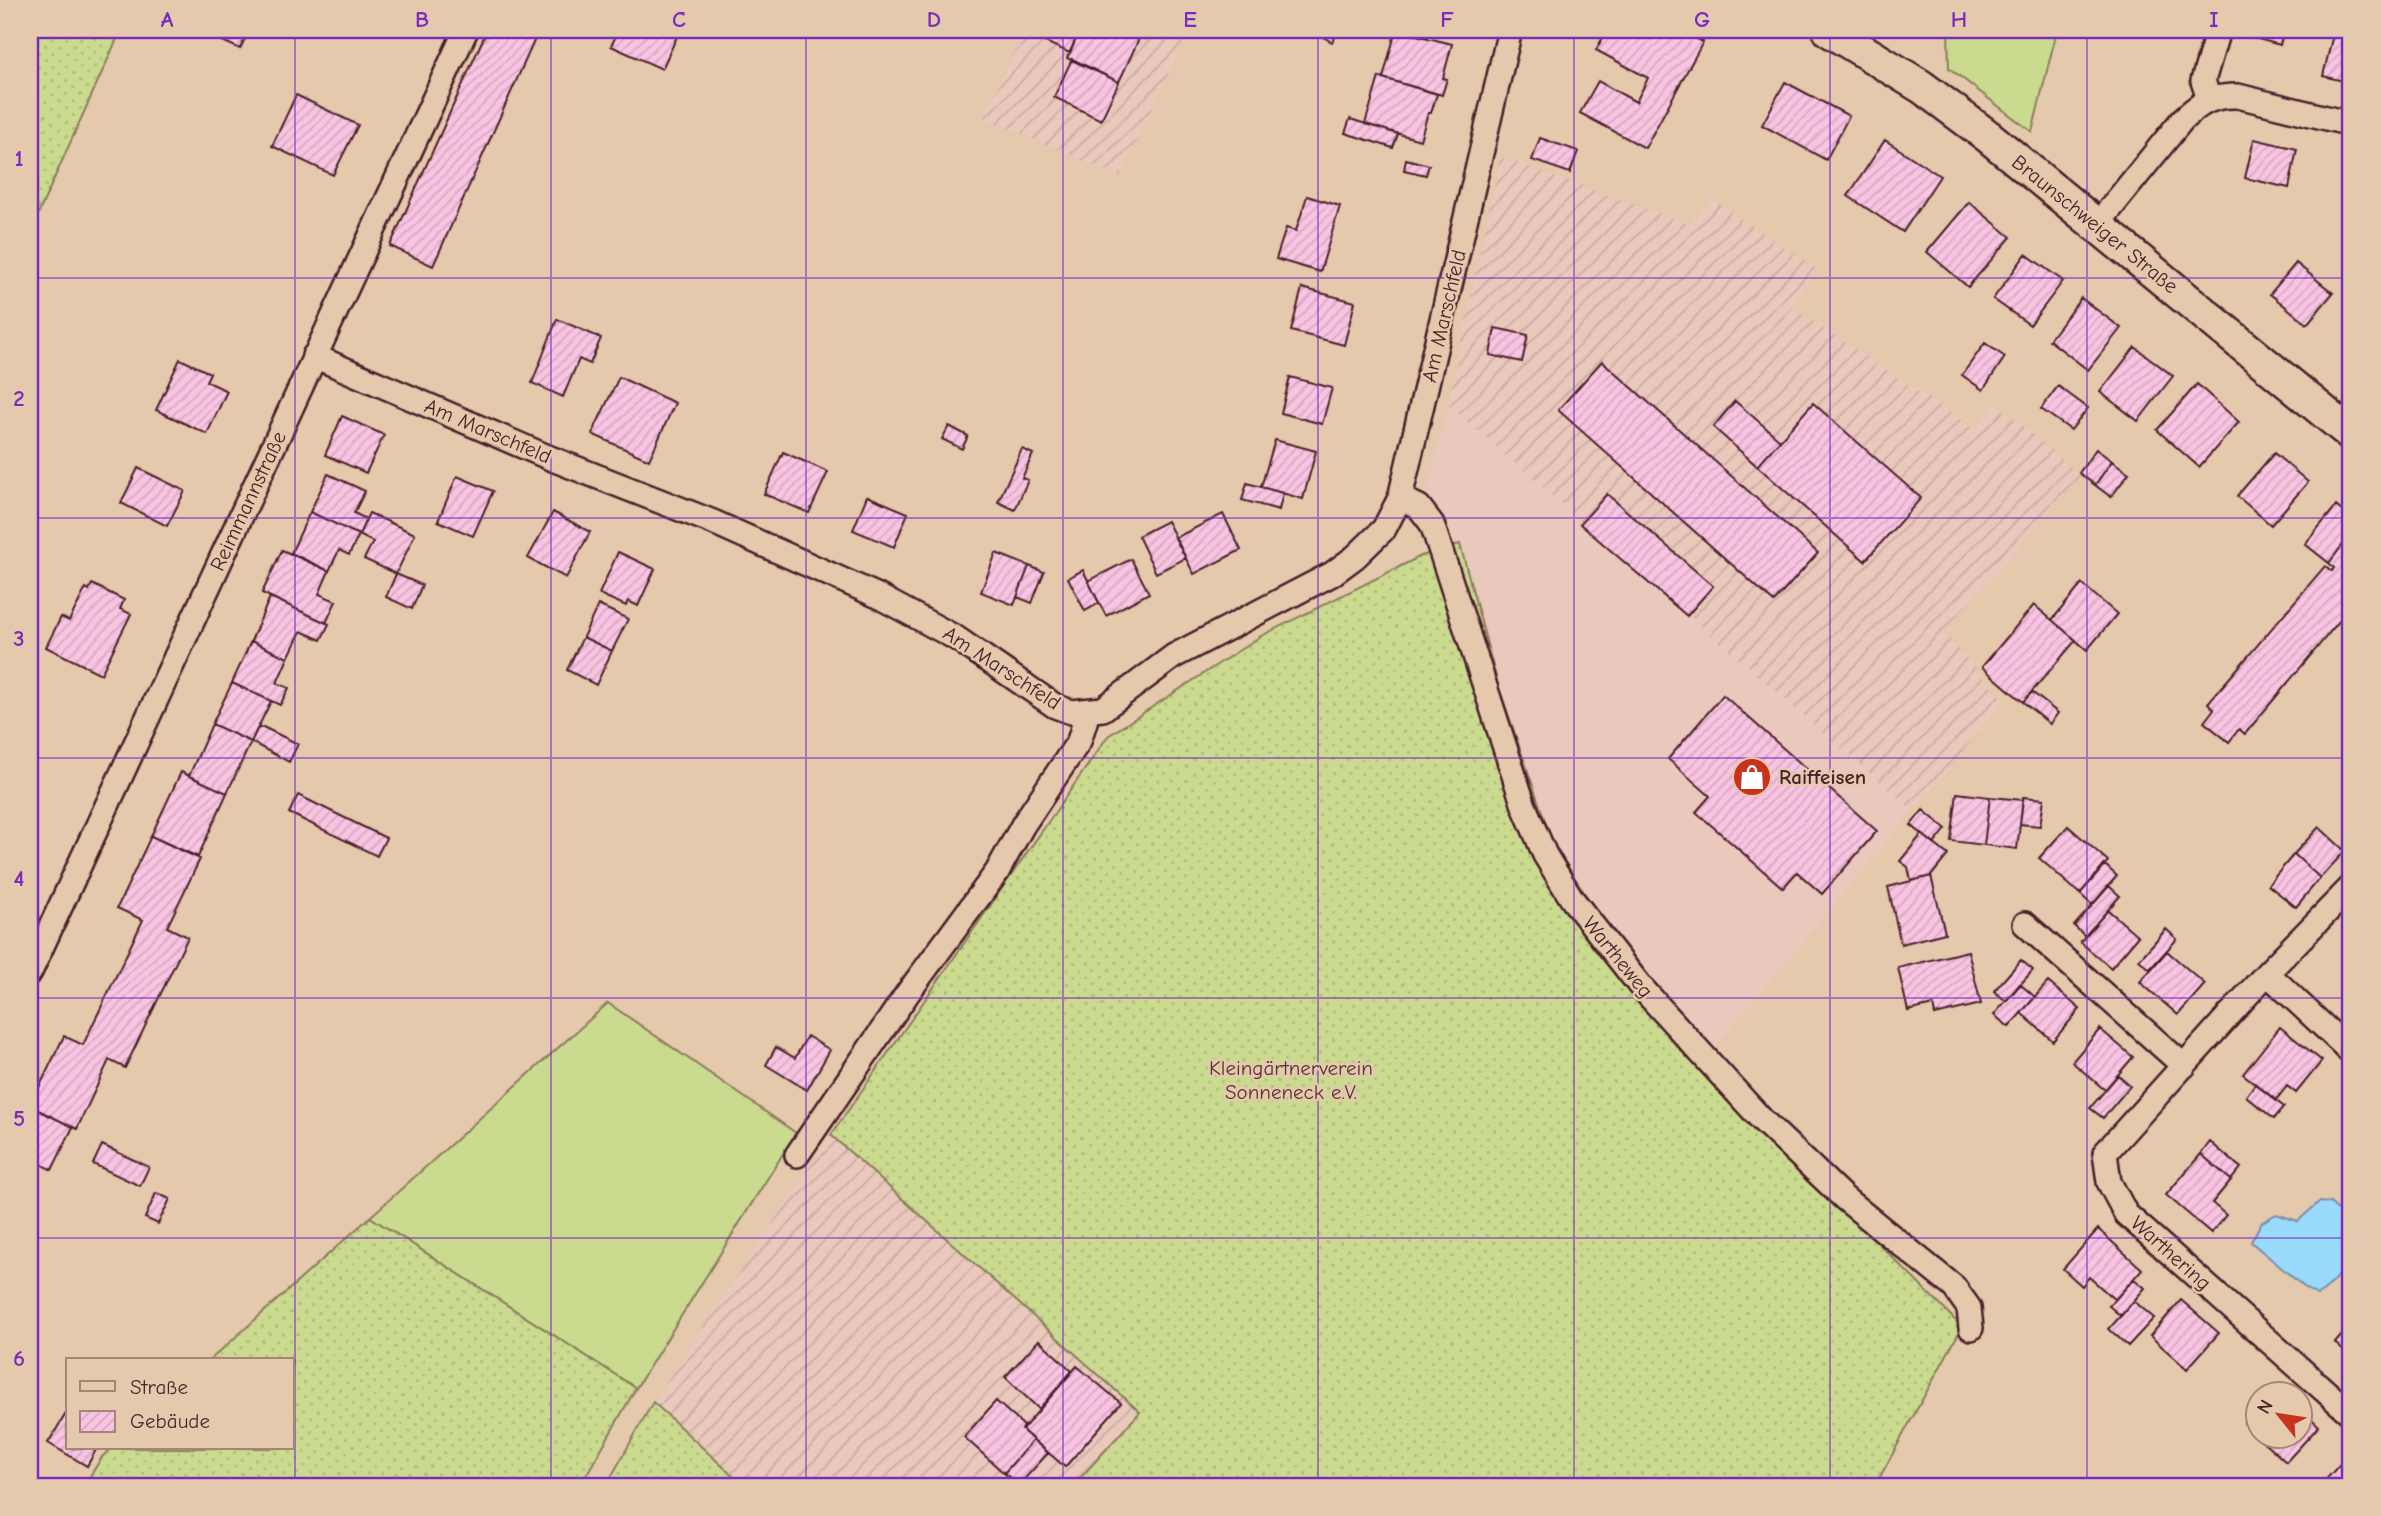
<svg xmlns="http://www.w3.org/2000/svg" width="2381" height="1516" viewBox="0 0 2381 1516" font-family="'Comic Neue',sans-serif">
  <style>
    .built { fill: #eac8bc }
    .industrial { fill: url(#industrial-furrows) }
    .grass { fill: #cada8f; stroke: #8a7c5d; stroke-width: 2 }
    .garden { fill: url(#garden-dots); stroke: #8a7c5d; stroke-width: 2 }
    .water { fill: #9adafc; stroke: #7a8fa8; stroke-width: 2 }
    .building { fill: url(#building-hatch); stroke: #4a1f2b; stroke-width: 2 }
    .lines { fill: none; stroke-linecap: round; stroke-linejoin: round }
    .minor-casing { stroke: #4a1f2b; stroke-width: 28 }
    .secondary-casing { stroke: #4a1f2b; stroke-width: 37 }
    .minor { stroke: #e4c9ac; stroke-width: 23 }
    .secondary { stroke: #e4c9ac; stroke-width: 32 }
    .grid { fill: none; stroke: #7b2cbf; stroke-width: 2; stroke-opacity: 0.55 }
    .labels { text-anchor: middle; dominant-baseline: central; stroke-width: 5; stroke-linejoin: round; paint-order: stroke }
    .street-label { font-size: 21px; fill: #4a1f2b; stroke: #e4c9ac }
    .poi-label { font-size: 21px; font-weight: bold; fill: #4a1f2b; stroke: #e4c9ac; text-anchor: start }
    .park-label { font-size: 21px; fill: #573235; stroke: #e4c9ac }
    .neatline { fill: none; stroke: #7b2cbf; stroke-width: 2.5 }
    .grid-label { font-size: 23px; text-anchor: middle; font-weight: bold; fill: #7b2cbf }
  </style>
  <defs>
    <pattern id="industrial-furrows" width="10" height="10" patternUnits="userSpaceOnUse" patternTransform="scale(1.75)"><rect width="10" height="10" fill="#eac8bc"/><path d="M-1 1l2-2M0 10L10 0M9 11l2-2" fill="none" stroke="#caaba2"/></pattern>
    <pattern id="garden-dots" width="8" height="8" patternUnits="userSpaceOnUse" patternTransform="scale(1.75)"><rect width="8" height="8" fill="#cada8f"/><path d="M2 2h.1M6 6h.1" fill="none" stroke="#afbb7c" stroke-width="1.8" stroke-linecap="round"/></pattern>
    <pattern id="building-hatch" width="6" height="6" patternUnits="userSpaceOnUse" patternTransform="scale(1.75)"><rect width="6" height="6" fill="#f8c4e1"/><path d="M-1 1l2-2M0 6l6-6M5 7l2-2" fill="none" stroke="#d6a8c1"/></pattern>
  </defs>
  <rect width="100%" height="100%" fill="#e4c9ac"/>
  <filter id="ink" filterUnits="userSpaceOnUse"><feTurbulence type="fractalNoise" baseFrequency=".0143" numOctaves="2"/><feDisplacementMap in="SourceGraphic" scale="14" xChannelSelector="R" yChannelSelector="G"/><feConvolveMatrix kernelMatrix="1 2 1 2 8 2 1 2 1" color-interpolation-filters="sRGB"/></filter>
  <g filter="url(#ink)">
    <path class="built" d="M 1448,405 L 1913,811 L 1700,1065 L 1677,1042 L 1552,841 L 1498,685 L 1460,544 L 1421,556 L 1426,497 Z"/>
    <path class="industrial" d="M 1024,30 L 1189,30 L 1120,177 L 984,117 Z
      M 1500,157 L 1689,224 L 1712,199 L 1817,269 L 1791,307 L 1975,429 L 1996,403 L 2081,476 L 1943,632 L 2004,701 L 1913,811 L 1448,405 Z
      M 831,1135 L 1140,1412 L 1073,1486 L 744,1486 L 653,1402 Z"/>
    <path class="grass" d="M 1948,30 L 2057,30 L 2032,132 L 1949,68 Z
      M 608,1003 L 796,1133 L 636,1388 L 370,1217 Z"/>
    <path class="garden" d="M 30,30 L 121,30 L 30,232 Z
      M 1460,544 L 1498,685 L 1552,841 L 1677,1042 L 1962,1327 L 1875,1486 L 1073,1486 L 1140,1412 L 831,1135 L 1108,736 L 1261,636 L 1421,556 Z
      M 370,1217 L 636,1388 L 580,1486 L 98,1486 L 87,1481 L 102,1457 L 112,1448 L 292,1448 L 292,1360 L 210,1360 Z
      M 653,1402 L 744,1486 L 606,1486 Z"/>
    <path class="water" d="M 2319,1202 L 2330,1203 L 2351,1222 L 2351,1261 L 2324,1291 L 2317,1295 L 2304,1287 L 2251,1242 L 2261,1223 L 2276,1214 L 2298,1221 Z"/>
    <path class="building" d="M 198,30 L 249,30 L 240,49 Z
      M 487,30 L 539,30 L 433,266 L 390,246 Z
      M 619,30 L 680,30 L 662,69 L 611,46 Z
      M 1050,30 L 1080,30 L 1070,53 L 1045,42 Z
      M 1080,30 L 1143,30 L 1119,82 L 1067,58 Z
      M 1311,30 L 1340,30 L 1332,42 Z
      M 1396,30 L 1452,44 L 1443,78 L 1447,79 L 1442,95 L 1383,78 Z
      M 1401,30 L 1430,30 L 1428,37 Z
      M 1607,30 L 1680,30 L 1703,42 L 1645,148 L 1580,113 L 1598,81 L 1636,102 L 1648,78 L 1596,50 Z
      M 2237,30 L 2284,30 L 2280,45 L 2236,33 Z
      M 2334,30 L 2351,30 L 2351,83 L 2323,76 Z
      M 1072,59 L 1119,82 L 1101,120 L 1054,97 Z
      M 1379,77 L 1437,94 L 1431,113 L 1428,113 L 1420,140 L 1365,124 Z
      M 1785,82 L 1849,116 L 1826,160 L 1762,125 Z
      M 296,95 L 358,125 L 333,175 L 272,146 Z
      M 1350,119 L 1398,134 L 1393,148 L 1345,133 Z
      M 1540,138 L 1578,151 L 1570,173 L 1532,160 Z
      M 2254,139 L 2297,149 L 2289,188 L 2245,178 Z
      M 1885,140 L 1940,176 L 1903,232 L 1848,196 Z
      M 1406,159 L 1429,165 L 1426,175 L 1404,170 Z
      M 1307,196 L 1340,206 L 1320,272 L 1276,259 L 1286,228 L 1296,231 Z
      M 1969,202 L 2011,237 L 1968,287 L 1927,252 Z
      M 2026,254 L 2063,281 L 2030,325 L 1993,299 Z
      M 2296,263 L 2333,293 L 2307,324 L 2270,294 Z
      M 1302,288 L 1355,302 L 1344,345 L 1291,331 Z
      M 2081,298 L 2121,328 L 2088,370 L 2049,340 Z
      M 557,319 L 601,338 L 590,364 L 579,359 L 563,397 L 532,383 Z
      M 1495,328 L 1528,335 L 1522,362 L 1490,355 Z
      M 1985,343 L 2005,357 L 1983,390 L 1962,375 Z
      M 2135,347 L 2173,376 L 2138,421 L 2100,392 Z
      M 180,359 L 210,373 L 206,381 L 227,391 L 207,434 L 156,410 Z
      M 1602,361 L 1818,553 L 1774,602 L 1558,410 Z
      M 619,377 L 675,403 L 649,460 L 592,434 Z
      M 1290,377 L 1332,388 L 1322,424 L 1281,413 Z
      M 2197,384 L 2239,422 L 2199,467 L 2157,430 Z
      M 2058,386 L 2088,408 L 2071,430 L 2041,409 Z
      M 1735,401 L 1780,440 L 1757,466 L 1713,427 Z
      M 1813,403 L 1921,498 L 1865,561 L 1757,466 Z
      M 342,416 L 384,435 L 366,473 L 325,455 Z
      M 949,426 L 968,436 L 962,449 L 942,439 Z
      M 1275,440 L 1316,451 L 1303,499 L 1261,487 Z
      M 1022,449 L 1033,454 L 1022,478 L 1028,480 L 1015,510 L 998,502 Z
      M 2096,449 L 2112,461 L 2095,485 L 2079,473 Z
      M 783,452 L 828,472 L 809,513 L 764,494 Z
      M 2274,453 L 2308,482 L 2271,525 L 2237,496 Z
      M 2112,461 L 2129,473 L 2111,497 L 2095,485 Z
      M 138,468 L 185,491 L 167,526 L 121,503 Z
      M 328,474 L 365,491 L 354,513 L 366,519 L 359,535 L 310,512 Z
      M 457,476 L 493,491 L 473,536 L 438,521 Z
      M 1247,483 L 1283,493 L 1279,510 L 1242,500 Z
      M 1607,494 L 1713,586 L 1687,616 L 1580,524 Z
      M 867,496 L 908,513 L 894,547 L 853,530 Z
      M 2336,506 L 2351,519 L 2351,534 L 2329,563 L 2305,544 Z
      M 310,512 L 359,535 L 349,555 L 339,550 L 329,571 L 291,553 Z
      M 553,512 L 590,532 L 566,578 L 528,558 Z
      M 369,513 L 415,534 L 396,574 L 364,559 L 373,542 L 359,535 Z
      M 1223,514 L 1241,550 L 1194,574 L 1175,538 Z
      M 1167,521 L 1186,558 L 1156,573 L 1138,536 Z
      M 2351,534 L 2351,607 L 2245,734 L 2239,729 L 2229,742 L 2204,722 L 2214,709 L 2208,703 L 2325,566 L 2332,571 L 2334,568 L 2329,563 Z
      M 282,550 L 329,571 L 319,594 L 336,601 L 326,623 L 262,593 Z
      M 618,552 L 655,569 L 638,606 L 628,601 L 626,606 L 599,594 Z
      M 996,553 L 1029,566 L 1014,605 L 981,592 Z
      M 1131,559 L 1149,593 L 1106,616 L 1088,581 Z
      M 1029,566 L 1044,572 L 1032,603 L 1017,597 Z
      M 1083,570 L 1099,603 L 1085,611 L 1068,578 Z
      M 396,574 L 422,585 L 412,609 L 386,597 Z
      M 92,584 L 124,600 L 120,609 L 131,614 L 101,674 L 46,647 L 61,617 L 69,621 L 86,588 L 89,590 Z
      M 2082,584 L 2117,614 L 2087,650 L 2052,620 Z
      M 270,597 L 329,624 L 321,640 L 301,631 L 288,658 L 251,641 Z
      M 598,605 L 628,619 L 612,651 L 583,637 Z
      M 2034,605 L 2076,640 L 2023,702 L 1982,667 Z
      M 583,637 L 612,651 L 596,685 L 567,670 Z
      M 251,641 L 288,658 L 277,683 L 289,688 L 280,705 L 232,683 Z
      M 232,683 L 271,701 L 251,742 L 212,724 Z
      M 2032,692 L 2058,713 L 2050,724 L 2023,702 Z
      M 1723,695 L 1877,831 L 1822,894 L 1797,872 L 1783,888 L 1696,812 L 1710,796 L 1668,759 Z
      M 212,724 L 251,742 L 227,793 L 189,776 Z
      M 263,727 L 298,744 L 289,762 L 251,742 L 257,729 Z
      M 181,772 L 227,793 L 198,857 L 151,836 Z
      M 1957,793 L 1990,797 L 1984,845 L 1951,841 Z
      M 298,795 L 386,838 L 377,856 L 289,813 Z
      M 1990,797 L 2023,800 L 2017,849 L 1984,845 Z
      M 2023,797 L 2044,799 L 2040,826 L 2020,824 Z
      M 1923,810 L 1946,829 L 1934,844 L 1911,825 Z
      M 2068,826 L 2108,861 L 2080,894 L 2039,858 Z
      M 2319,827 L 2345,851 L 2320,878 L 2294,854 Z
      M 1922,834 L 1948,855 L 1931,876 L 1911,881 L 1908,867 L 1900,861 Z
      M 151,836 L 200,859 L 167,927 L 188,937 L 125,1068 L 109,1060 L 77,1129 L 30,1106 L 64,1036 L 83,1045 L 143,920 L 117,908 Z
      M 2294,854 L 2320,878 L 2296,907 L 2268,885 Z
      M 2105,865 L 2117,876 L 2092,905 L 2080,894 Z
      M 1931,876 L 1945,933 L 1901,944 L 1888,887 Z
      M 2109,886 L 2120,896 L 2085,936 L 2074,926 Z
      M 2108,910 L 2138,936 L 2111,968 L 2080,942 Z
      M 2166,929 L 2177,939 L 2150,969 L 2139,960 Z
      M 1968,951 L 1981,1004 L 1935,1015 L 1933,1005 L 1908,1011 L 1898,968 Z
      M 2167,951 L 2205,984 L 2178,1015 L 2140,982 Z
      M 2021,960 L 2033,970 L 2006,1001 L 1994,991 Z
      M 2048,982 L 2080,1009 L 2053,1041 L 2021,1013 Z
      M 2020,984 L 2035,997 L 2009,1027 L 1994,1015 Z
      M 2280,1027 L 2322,1061 L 2296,1093 L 2287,1086 L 2276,1100 L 2243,1074 Z
      M 2100,1029 L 2133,1057 L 2105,1090 L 2072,1062 Z
      M 807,1036 L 830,1050 L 807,1090 L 766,1065 L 776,1047 L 795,1058 Z
      M 2118,1075 L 2130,1086 L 2103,1118 L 2090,1108 Z
      M 2255,1084 L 2284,1107 L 2274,1119 L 2246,1096 Z
      M 36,1109 L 73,1127 L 52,1170 L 30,1159 L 30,1123 Z
      M 2210,1142 L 2241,1168 L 2231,1180 L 2201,1154 Z
      M 102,1145 L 149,1167 L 140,1186 L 93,1164 Z
      M 2201,1154 L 2231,1180 L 2212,1203 L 2226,1215 L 2211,1233 L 2166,1195 Z
      M 156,1193 L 170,1199 L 158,1224 L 145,1218 Z
      M 2098,1229 L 2142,1269 L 2115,1300 L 2089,1277 L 2082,1286 L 2063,1269 Z
      M 2134,1279 L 2145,1288 L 2121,1316 L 2109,1306 Z
      M 2181,1300 L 2219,1333 L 2187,1369 L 2150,1336 Z
      M 2134,1301 L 2154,1318 L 2128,1346 L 2109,1329 Z
      M 2351,1325 L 2351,1358 L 2335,1343 Z
      M 1039,1340 L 1072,1371 L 1039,1409 L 1005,1377 Z
      M 1077,1366 L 1121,1403 L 1065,1467 L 1022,1430 Z
      M 996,1401 L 1024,1426 L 1022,1430 L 1033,1440 L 1004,1473 L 964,1437 Z
      M 2258,1408 L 2258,1436 L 2272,1436 L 2265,1443 L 2244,1423 Z
      M 2300,1408 L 2319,1426 L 2286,1462 L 2265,1443 L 2272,1436 L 2300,1436 Z
      M 67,1412 L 68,1448 L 97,1448 L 87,1466 L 48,1443 Z
      M 1033,1440 L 1048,1453 L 1019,1485 L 1004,1473 Z
      M 2348,1455 L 2351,1458 L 2351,1484 L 2349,1486 L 2325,1486 L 2322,1484 Z"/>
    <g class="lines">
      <defs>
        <path id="minor" d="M 2209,99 L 2203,81 L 2218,30
          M 2097,225 L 2182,120 C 2200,103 2213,95 2238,96 L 2351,124
          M 314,356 L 550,458 L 713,522 L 878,596 L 956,638 L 1055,706 L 1071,712 L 1103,709 L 1174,656 L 1332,574 L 1355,557 L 1384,529 L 1400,498 L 1510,30
          M 1400,498 L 1419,507 L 1432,524 L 1524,806 L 1545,855 L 1572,899 L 1641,987 L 1762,1120 L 1844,1198 L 1954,1287 L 1969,1308 L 1971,1328
          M 2351,887 L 2267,973 L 2105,1153 L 2109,1182 L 2126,1214 L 2351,1414
          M 2025,924 L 2184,1066
          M 30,972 L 466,30
          M 2267,973 L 2351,1052
          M 797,1155 L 907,994 L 997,872 L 1023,825 L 1079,741 L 1088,712"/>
        <path id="secondary" d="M 1829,30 L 1922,87 L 1989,137 L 2351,434"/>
      </defs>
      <use href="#minor" class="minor-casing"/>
      <use href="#secondary" class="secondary-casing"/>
      <use href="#minor" class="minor"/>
      <use href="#secondary" class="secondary"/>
    </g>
  </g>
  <path class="grid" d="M 295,30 L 295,1486M 551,30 L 551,1486M 806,30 L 806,1486M 1063,30 L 1063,1486M 1318,30 L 1318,1486M 1574,30 L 1574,1486M 1830,30 L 1830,1486M 2087,30 L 2087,1486M 30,278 L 2351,278M 30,518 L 2351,518M 30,758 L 2351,758M 30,998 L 2351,998M 30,1238 L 2351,1238"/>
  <defs>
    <symbol id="shop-disc" viewBox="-11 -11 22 22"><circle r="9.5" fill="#c8321e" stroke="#e4c9ac"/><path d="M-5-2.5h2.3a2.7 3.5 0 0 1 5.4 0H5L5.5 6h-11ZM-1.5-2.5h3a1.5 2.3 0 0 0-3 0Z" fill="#fff"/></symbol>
  </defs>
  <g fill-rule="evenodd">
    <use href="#shop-disc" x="1730" y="755" width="44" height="44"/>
  </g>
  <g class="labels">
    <g class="street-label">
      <text transform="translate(2095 224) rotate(39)">Braunschweiger Straße</text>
      <text transform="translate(1444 316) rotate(-77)">Am Marschfeld</text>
      <text transform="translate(488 431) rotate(23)">Am Marschfeld</text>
      <text transform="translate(248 501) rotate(-65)">Reimmannstraße</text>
      <text transform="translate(1002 668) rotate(33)">Am Marschfeld</text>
      <text transform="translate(1618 957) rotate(51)">Wartheweg</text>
      <text transform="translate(2171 1253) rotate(42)">Warthering</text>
    </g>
    <g class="poi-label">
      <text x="1779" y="777">Raiffeisen</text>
    </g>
    <g class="park-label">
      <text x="1291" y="1068">Kleingärtnerverein<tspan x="1291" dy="24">Sonneneck e.V.</tspan></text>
    </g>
  </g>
  <rect width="2381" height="1516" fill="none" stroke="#e4c9ac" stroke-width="77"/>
  <rect x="66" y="1358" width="228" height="91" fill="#e4c9ac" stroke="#a68578" stroke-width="2"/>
  <rect x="80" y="1381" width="35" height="10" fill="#e4c9ac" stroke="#a68578" stroke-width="2"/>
  <text x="130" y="1394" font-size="21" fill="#4a1f2b">Straße</text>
  <rect x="80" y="1411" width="35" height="21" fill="url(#building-hatch)" stroke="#a68578" stroke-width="2"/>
  <text x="130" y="1428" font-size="21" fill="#4a1f2b">Gebäude</text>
  <g transform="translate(2279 1415) rotate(300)"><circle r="33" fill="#e4c9ac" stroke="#a68578" stroke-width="2"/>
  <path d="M0-5L12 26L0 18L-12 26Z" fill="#c8321e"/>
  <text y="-10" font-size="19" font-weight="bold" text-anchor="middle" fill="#4a1f2b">N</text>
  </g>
  <rect x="38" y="38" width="2304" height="1440" class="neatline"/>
  <g class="grid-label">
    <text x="167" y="27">A</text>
    <text x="422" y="27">B</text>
    <text x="679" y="27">C</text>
    <text x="934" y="27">D</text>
    <text x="1190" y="27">E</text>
    <text x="1447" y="27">F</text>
    <text x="1702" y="27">G</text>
    <text x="1959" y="27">H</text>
    <text x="2214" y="27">I</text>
    <text x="19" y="166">1</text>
    <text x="19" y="406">2</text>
    <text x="19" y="646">3</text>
    <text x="19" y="886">4</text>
    <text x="19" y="1126">5</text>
    <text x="19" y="1366">6</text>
  </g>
</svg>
